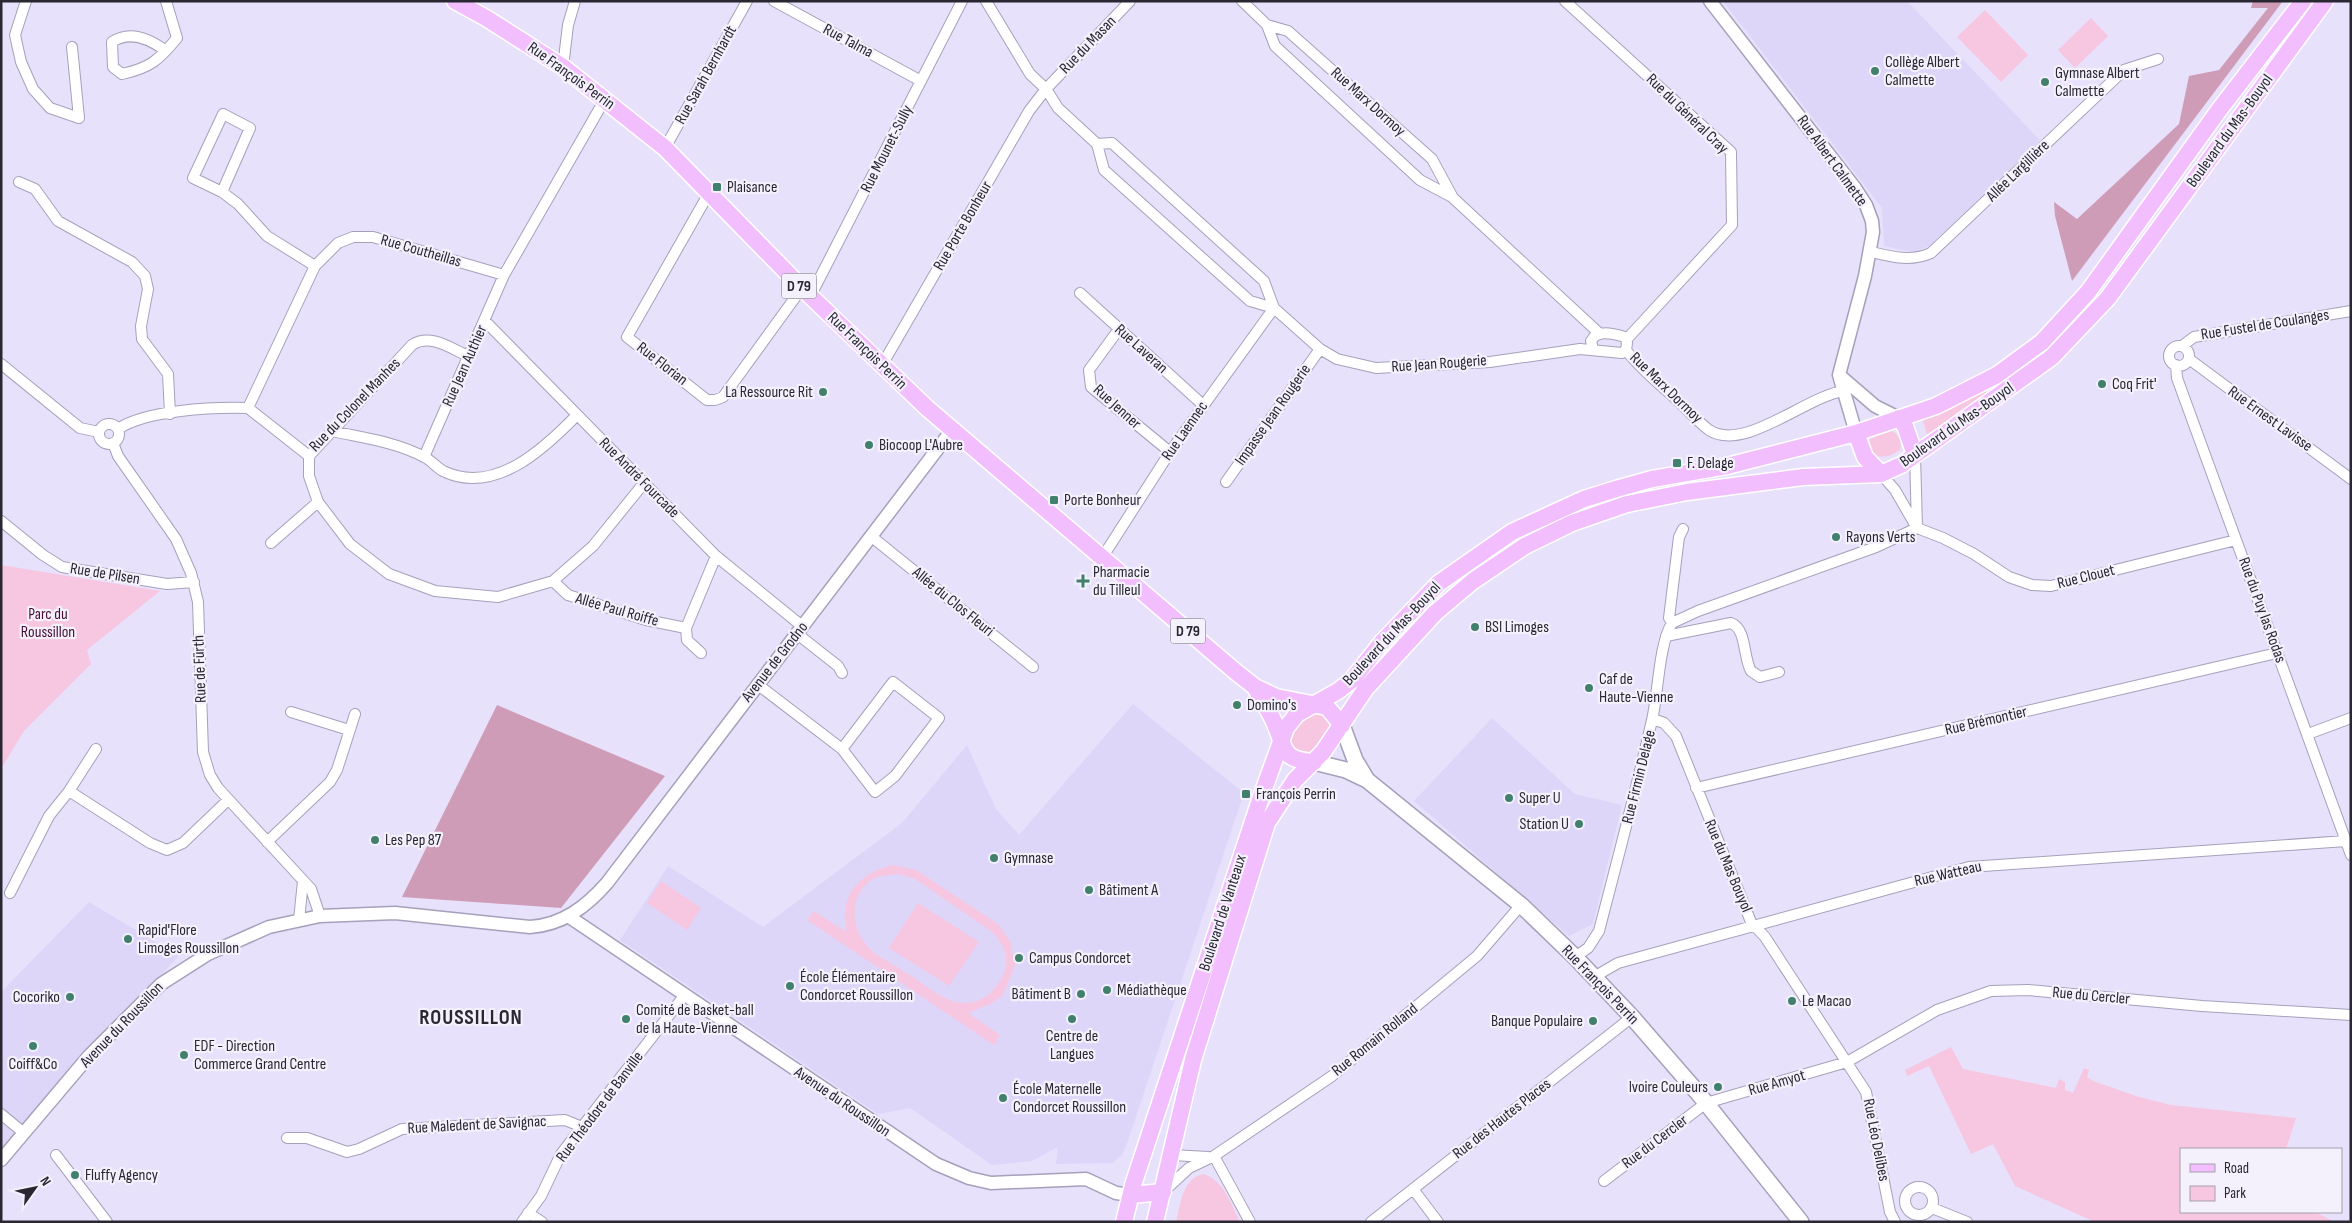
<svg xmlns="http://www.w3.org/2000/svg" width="2352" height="1223" viewBox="0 0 2352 1223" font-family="'Sofia Sans Condensed',sans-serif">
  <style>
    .built { fill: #ded6f8 }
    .green { fill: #f7c6e0; fill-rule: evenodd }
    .forest { fill: #ce9cb7 }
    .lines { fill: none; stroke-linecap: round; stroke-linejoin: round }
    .minor-casing { stroke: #a6a0ba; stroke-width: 12 }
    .tertiary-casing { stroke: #a6a0ba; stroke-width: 15 }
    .secondary-casing { stroke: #a6a0ba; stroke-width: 18 }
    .primary-casing { stroke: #fff; stroke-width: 19 }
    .minor { stroke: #fff; stroke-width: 10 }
    .tertiary { stroke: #fff; stroke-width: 12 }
    .secondary { stroke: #fff; stroke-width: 15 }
    .primary { stroke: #f3befe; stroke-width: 16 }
    .poi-dot { fill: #41806d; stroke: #f4f1fc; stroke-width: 2 }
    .labels { text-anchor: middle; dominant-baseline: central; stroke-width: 4.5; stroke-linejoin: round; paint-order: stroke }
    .shield { fill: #f4f1fc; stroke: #66646e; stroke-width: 1 }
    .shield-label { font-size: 15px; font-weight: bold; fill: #292731 }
    .street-label { font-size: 16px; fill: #292731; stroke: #f4f1fc }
    .poi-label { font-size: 16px; fill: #292731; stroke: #f4f1fc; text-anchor: start }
    .park-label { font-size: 16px; fill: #480d33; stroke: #f4f1fc }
    .district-label { font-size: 21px; font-weight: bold; letter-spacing: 1px; fill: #292731; stroke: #f4f1fc }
  </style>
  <rect width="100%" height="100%" fill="#e8e1fc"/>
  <path class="built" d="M 1723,1 L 1907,1 L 2040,140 L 1930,246 L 1913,252 L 1884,246 L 1882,208 Z
    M 1133,704 L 1244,793 L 1128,1141 L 1122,1155 L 1113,1163 L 1056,1164 L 1058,1147 L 1032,1161 L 992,1165 L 910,1108 L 878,1114 L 620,940 L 668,866 L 763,927 L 902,823 L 967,745 L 996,809 L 1019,835 Z
    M 1492,718 L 1575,794 L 1622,805 L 1593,924 L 1569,936 L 1414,801 Z
    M 89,902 L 179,956 L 1,1147 L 1,992 Z"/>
  <path class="green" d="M 1985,10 L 2028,55 L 2001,82 L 1957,37 Z
    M 2091,18 L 2108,36 L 2075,68 L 2058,50 Z
    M 1985,391 L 1988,395 L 1928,437 L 1922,418 L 1951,408 Z
    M 1890,430 C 1899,434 1902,440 1900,450 L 1889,456 L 1874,457 L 1870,453 L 1870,439 Z
    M 1,565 L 160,591 L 87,650 L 91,664 L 24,731 L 1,769 Z
    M 1314,712 L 1324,714 L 1331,724 L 1332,729 L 1310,754 L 1299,753 L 1289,741 L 1290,734 Z
    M 893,865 L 916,870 L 998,924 L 1010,941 L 1015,965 L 1003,995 L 992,1003 L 968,1013 L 1000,1035 L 994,1045 L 807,920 L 814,911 L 846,932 C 847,926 844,920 845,913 C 846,886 869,870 893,865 ZM 899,874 L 915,879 L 991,931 C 1003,943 1011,958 1003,975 C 995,992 983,1003 963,1003 C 944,1002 928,987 913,977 C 899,968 881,959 869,948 C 850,928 848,895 873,879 C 880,875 891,875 899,874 Z
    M 661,881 L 701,908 L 687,930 L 647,903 Z
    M 918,903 L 979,942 L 949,986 L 889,948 Z
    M 1951,1047 L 1963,1069 L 2056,1088 L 2059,1079 L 2065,1082 L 2065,1090 L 2073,1093 L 2084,1068 L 2089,1070 L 2087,1077 L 2093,1081 L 2136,1096 L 2171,1105 L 2296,1118 L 2286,1149 L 2181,1149 L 2181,1212 L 2315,1212 L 2335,1222 L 2095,1222 L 2015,1186 L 1993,1144 L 1971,1154 L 1929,1066 L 1907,1076 L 1905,1070 Z
    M 1204,1174 C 1224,1181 1231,1204 1240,1222 L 1176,1222 C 1181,1204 1182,1178 1204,1174 Z"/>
  <path class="forest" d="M 2253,1 L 2283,1 L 2072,281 L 2055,216 L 2054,202 L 2077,219 L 2179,124 L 2189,76 L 2219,70 L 2268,8 L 2251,8 Z
    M 497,705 L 665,776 L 561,908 L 402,897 Z"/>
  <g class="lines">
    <defs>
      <path id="minor" d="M 26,1 L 15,35 L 21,62 L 33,89 L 50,108 L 79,118 L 72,47
        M 166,1 L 177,38 C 159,60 150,68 122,74 L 113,67 L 112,42 C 130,30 150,39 166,51
        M 774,1 L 921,81
        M 986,1 L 1030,74 L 1046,89 L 1058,108 L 1097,144 L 1104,170 L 1250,301 L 1274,308 L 1320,349 L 1337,359 L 1376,368 L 1490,362 L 1580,349 L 1622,353 L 1626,350 L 1627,343 L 1625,337 C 1614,334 1597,329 1591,341 L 1593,349
        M 1242,1 L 1267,25 L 1275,46 L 1420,180 L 1452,197 L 1600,334
        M 1565,1 L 1731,152 L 1732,225 L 1626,340
        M 1267,25 L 1288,31 L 1432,159 L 1452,196
        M 563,67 L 568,25 L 575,1
        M 1097,144 L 1112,143 L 1264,281 L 1274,308
        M 665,148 L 747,1
        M 19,182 L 35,189 L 58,221 L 132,262 L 145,276 L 148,289 L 141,326 L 142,339 L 168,374 L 170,414
        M 222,192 L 193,178 L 223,114 L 250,128 L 222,192 L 238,204 L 267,236 L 315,266
        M 709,193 L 627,337 L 707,400 L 715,400 L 723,397 L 802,288
        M 1871,252 C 1892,257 1911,262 1931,253 L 2124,70 L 2158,59
        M 1080,293 L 1203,405
        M 810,297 L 962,1
        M 485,321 L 716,556 L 802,626
        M 1119,329 L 1089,370 L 1091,387 L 1170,452
        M2169 356a10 10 0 1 1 20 0a10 10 0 1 1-20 0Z
        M 2182,346 L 2194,337 L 2351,311
        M 1626,350 C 1641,370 1660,384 1678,401 C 1688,410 1698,422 1709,430 C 1744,453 1806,396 1844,391
        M 2189,359 L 2351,479
        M 1,364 L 80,428 L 99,432
        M 882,365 L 1029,111 L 1046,89 L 1130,1
        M 2176,365 L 2177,378 L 2351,855
        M 248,408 L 309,456
        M99 434a10 10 0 1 1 20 0a10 10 0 1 1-20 0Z
        M 118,429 C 146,410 213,407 248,408 L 315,266 L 338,243 L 353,237 L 373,237 L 504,275 L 605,99
        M 332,431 C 363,438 397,442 424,457 C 431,460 436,467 443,471 C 494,496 544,449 577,415
        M 113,443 L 118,456 L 176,539 L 191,573 L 198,602 L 203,752 L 210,775 L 218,788 L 311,889 L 320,916
        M 1915,455 L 1917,527
        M 309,456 L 309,476 L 318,502 L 350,544 L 389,574 L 435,591 L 498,597 L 553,581 L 593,546 L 644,483
        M 309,456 L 412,345 C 430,333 450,348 468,356
        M 424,457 L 504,275
        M 1881,474 L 1895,490 L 1917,528 L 1943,538 L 1974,554 L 2009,577 L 2032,585 L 2051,586 L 2236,540
        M 1226,482 L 1320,349
        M 1,521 L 43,555 L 62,567 L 167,584 L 194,582
        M 872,537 L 1033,667
        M 271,543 L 318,502
        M 1102,558 L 1170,452 L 1274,308
        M 553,581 L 568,595 L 646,620 L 686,628 L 716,556
        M 1672,623 L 1698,611 L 1876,547 L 1917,528
        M 686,628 L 687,640 L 701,653
        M 796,633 L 838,666 L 842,673
        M 1666,636 L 1731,623 C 1747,629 1743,658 1751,671 L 1760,677 L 1779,672
        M 757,684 L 842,749 L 875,792 L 895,776 L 939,718 L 893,682 L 842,749
        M 291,712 L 349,730
        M 1653,719 L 1664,723 L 1676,736 L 1751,922 L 1765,937 L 1866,1092 L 1890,1212 L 1895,1222
        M 2308,734 L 2351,718
        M 1696,788 L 2277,653
        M 69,791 L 96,749
        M 267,842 L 330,782 L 337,770 L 355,714
        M 10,893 L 49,816 L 69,791 L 150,843 L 167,850 L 183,843 L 228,800
        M 299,920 L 303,881
        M 1575,957 L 1588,948 L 1599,931 C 1617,861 1636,791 1652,720 C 1658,695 1659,643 1672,623 L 1669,618 L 1679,537 L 1683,529
        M 1594,977 L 1618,963 L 1969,867 L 2346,841
        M 1,1114 L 24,1133
        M 287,1138 L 307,1138 L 347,1152 L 359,1149 L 402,1129 L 565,1120 L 582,1127
        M 56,1155 L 107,1222
        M 1171,1155 L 1208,1157
        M 1214,1156 L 1250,1222
        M 1604,1181 L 1706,1103 L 1847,1062 L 1937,1010 L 1991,991 L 2028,990 L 2202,1006 L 2351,1015
        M1905 1201a14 14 0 1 1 28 0a14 14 0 1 1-28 0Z
        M 1413,1189 L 1438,1222
        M 1163,1192 L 1189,1168 L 1214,1156 L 1332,1076 L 1477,956 L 1521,905
        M 1932,1208 L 1967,1222
        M 528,1213 L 542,1222
        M 522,1222 L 541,1196 L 561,1154 L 684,996
        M 1371,1222 L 1632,1017"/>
      <path id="tertiary" d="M 1710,1 L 1855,188 L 1866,205 L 1872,221 L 1873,232 L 1865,276 L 1839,375 L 1856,433
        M 1839,375 L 1875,406 L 1899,418
        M 568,916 L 936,1164 L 969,1178 L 991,1183 L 1086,1179 L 1116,1193 L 1131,1195
        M 1,1160 L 89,1056 L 161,984 L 208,954 L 269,927 L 320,916 L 395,913 L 530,927 C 562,925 586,907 607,883 L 952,430"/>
      <path id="secondary" d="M 1342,725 L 1355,760 L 1367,780
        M 1314,762 L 1346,770 L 1367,780 L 1521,905 L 1575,957 L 1632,1017 L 1698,1093 L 1801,1222"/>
      <path id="primary" d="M 455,1 L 486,18 L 563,67 L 665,148 L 802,288 L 927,408 L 1236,672 L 1255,687 L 1276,697 L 1327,707 L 1342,725
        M 1899,418 L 1905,426 L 1915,455
        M 1856,433 L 1865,457 L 1881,474
        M 1255,687 C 1261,699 1269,710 1274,722 C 1286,747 1279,760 1314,762
        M 1131,1195 L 1163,1192
        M 1124,1222 L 1133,1185 L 1261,797 L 1286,728 L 1297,714 L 1338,691 L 1352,680 L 1383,641 L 1439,583 L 1512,532 L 1584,499 L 1616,489 L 1652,479 L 1727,466 L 1856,433 L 1936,406 L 1997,375 L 2042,342 L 2088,292 L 2219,110 L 2303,1
        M 1155,1222 L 1193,1060 L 1267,823 L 1295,780 L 1323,752 L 1366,688 L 1435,613 L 1473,581 L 1525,546 L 1572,523 L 1627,504 L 1687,492 L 1803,477 L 1881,474 L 1901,465 L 2052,357 L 2108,298 L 2325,1"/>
    </defs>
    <use href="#minor" class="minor-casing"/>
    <use href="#tertiary" class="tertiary-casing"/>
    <use href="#secondary" class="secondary-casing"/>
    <use href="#primary" class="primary-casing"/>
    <use href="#minor" class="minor"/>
    <use href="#tertiary" class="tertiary"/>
    <use href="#secondary" class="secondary"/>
    <use href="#primary" class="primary"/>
  </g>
  <g class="poi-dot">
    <circle cx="1875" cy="71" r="5"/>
    <circle cx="2045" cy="82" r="5"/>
    <rect x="712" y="182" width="10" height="10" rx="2.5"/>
    <circle cx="2102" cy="384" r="5"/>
    <circle cx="823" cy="392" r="5"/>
    <circle cx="869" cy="445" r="5"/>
    <rect x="1672" y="458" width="10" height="10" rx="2.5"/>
    <rect x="1049" y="495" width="10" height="10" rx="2.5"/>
    <circle cx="1836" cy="537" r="5"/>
    <path d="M1080.5 573.5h5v5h5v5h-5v5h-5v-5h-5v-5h5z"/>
    <circle cx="1475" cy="627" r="5"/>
    <circle cx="1589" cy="688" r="5"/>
    <circle cx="1237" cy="705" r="5"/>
    <rect x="1241" y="789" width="10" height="10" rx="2.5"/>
    <circle cx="1509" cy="798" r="5"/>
    <circle cx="1579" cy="824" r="5"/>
    <circle cx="375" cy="840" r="5"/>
    <circle cx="994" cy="858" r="5"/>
    <circle cx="1089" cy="890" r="5"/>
    <circle cx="128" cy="939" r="5"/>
    <circle cx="1019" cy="958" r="5"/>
    <circle cx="790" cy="986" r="5"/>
    <circle cx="1107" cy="990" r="5"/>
    <circle cx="1081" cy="994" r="5"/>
    <circle cx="70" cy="997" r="5"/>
    <circle cx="1792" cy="1001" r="5"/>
    <circle cx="626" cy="1019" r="5"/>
    <circle cx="1072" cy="1019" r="5"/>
    <circle cx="1593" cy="1021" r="5"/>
    <circle cx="33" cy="1046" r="5"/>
    <circle cx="184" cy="1055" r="5"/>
    <circle cx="1718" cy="1087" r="5"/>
    <circle cx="1003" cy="1098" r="5"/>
    <circle cx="75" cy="1175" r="5"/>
  </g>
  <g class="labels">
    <g class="shield">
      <rect x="781.5" y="273.5" width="35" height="25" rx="4"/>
      <rect x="1170.5" y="618.5" width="35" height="25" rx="4"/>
    </g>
    <g class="shield-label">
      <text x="799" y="286">D 79</text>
      <text x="1188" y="631">D 79</text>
    </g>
    <g class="street-label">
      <text transform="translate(848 41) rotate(28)">Rue Talma</text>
      <text transform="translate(1088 45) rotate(-46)">Rue du Masan</text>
      <text transform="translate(706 75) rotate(-61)">Rue Sarah Bernhardt</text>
      <text transform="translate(571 76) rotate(36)">Rue François Perrin</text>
      <text transform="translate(1368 102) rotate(42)">Rue Marx Dormoy</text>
      <text transform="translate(1687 114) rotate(44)">Rue du Général Cray</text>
      <text transform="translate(2230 131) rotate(-54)">Boulevard du Mas-Bouyol</text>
      <text transform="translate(887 149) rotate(-63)">Rue Mounet-Sully</text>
      <text transform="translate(1832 161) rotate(54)">Rue Albert Calmette</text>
      <text transform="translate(2018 171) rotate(-44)">Allée Largillière</text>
      <text transform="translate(963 226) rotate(-60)">Rue Porte Bonheur</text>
      <text transform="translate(421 251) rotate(16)">Rue Coutheillas</text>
      <text transform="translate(2265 325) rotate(-9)">Rue Fustel de Coulanges</text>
      <text transform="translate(1141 349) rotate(42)">Rue Laveran</text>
      <text transform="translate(867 351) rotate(44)">Rue François Perrin</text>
      <text transform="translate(662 364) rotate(38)">Rue Florian</text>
      <text transform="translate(1439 364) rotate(-4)">Rue Jean Rougerie</text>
      <text transform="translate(465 366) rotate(-66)">Rue Jean Authier</text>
      <text transform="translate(1666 388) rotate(44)">Rue Marx Dormoy</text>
      <text transform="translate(355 405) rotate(-46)">Rue du Colonel Manhes</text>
      <text transform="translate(1117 407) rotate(42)">Rue Jenner</text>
      <text transform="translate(1273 415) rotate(-55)">Impasse Jean Rougerie</text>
      <text transform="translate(2270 419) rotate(36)">Rue Ernest Lavisse</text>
      <text transform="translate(1957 425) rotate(-35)">Boulevard du Mas-Bouyol</text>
      <text transform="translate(1185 431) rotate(-55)">Rue Laennec</text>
      <text transform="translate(639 478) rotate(45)">Rue André Fourcade</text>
      <text transform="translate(105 574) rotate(9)">Rue de Pilsen</text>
      <text transform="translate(2086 577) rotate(-14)">Rue Clouet</text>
      <text transform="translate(953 602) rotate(39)">Allée du Clos Fleuri</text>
      <text transform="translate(617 610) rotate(16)">Allée Paul Roiffe</text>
      <text transform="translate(2262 610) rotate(70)">Rue du Puy las Rodas</text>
      <text transform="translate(1392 634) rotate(-47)">Boulevard du Mas-Bouyol</text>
      <text transform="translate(775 662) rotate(-52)">Avenue de Grodno</text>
      <text transform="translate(200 669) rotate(-92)">Rue de Fürth</text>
      <text transform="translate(1986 721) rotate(-13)">Rue Brémontier</text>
      <text transform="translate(1639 777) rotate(-76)">Rue Firmin Delage</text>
      <text transform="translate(1728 866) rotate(67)">Rue du Mas Bouyol</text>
      <text transform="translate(1948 874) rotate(-13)">Rue Watteau</text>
      <text transform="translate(1223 913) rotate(-72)">Boulevard de Vanteaux</text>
      <text transform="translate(1600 985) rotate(46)">Rue François Perrin</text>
      <text transform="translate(2091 996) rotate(5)">Rue du Cercler</text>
      <text transform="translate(122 1025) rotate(-46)">Avenue du Roussillon</text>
      <text transform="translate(1375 1040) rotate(-39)">Rue Romain Rolland</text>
      <text transform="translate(1777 1083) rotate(-16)">Rue Amyot</text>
      <text transform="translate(842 1102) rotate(34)">Avenue du Roussillon</text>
      <text transform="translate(600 1107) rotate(-53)">Rue Théodore de Banville</text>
      <text transform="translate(1502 1119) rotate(-38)">Rue des Hautes Places</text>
      <text transform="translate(477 1125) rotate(-3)">Rue Maledent de Savignac</text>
      <text transform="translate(1876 1140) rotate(79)">Rue Léo Delibes</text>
      <text transform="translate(1655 1142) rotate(-37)">Rue du Cercler</text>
    </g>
    <g class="poi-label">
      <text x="1885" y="62">Collège Albert<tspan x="1885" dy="18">Calmette</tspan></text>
      <text x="2055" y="73">Gymnase Albert<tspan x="2055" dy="18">Calmette</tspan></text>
      <text x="727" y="187">Plaisance</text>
      <text x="2112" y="384">Coq Frit'</text>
      <text x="813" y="392" text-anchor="end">La Ressource Rit</text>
      <text x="879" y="445">Biocoop L'Aubre</text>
      <text x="1687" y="463">F. Delage</text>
      <text x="1064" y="500">Porte Bonheur</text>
      <text x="1846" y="537">Rayons Verts</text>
      <text x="1093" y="572">Pharmacie<tspan x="1093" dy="18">du Tilleul</tspan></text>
      <text x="1485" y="627">BSI Limoges</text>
      <text x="1599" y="679">Caf de<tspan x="1599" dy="18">Haute-Vienne</tspan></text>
      <text x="1247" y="705">Domino's</text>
      <text x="1256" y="794">François Perrin</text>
      <text x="1519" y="798">Super U</text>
      <text x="1569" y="824" text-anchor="end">Station U</text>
      <text x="385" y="840">Les Pep 87</text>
      <text x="1004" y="858">Gymnase</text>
      <text x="1099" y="890">Bâtiment A</text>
      <text x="138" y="930">Rapid'Flore<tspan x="138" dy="18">Limoges Roussillon</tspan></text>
      <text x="1029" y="958">Campus Condorcet</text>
      <text x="800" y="977">École Élémentaire<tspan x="800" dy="18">Condorcet Roussillon</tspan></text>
      <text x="1117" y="990">Médiathèque</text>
      <text x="1071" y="994" text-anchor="end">Bâtiment B</text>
      <text x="60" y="997" text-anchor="end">Cocoriko</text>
      <text x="1802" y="1001">Le Macao</text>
      <text x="636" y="1010">Comité de Basket-ball<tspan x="636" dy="18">de la Haute-Vienne</tspan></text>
      <text x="1583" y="1021" text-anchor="end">Banque Populaire</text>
      <text x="1072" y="1036" text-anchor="middle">Centre de<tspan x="1072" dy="18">Langues</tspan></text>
      <text x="194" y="1046">EDF - Direction<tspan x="194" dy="18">Commerce Grand Centre</tspan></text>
      <text x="33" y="1064" text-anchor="middle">Coiff&amp;Co</text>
      <text x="1708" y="1087" text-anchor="end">Ivoire Couleurs</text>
      <text x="1013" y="1089">École Maternelle<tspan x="1013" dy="18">Condorcet Roussillon</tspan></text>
      <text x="85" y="1175">Fluffy Agency</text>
    </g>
    <g class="park-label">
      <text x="48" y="614">Parc du<tspan x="48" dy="18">Roussillon</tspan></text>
    </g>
    <g class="district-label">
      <text x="471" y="1017">ROUSSILLON</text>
    </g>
  </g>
  <rect width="2352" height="1223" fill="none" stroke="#292731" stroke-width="5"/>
  <rect x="2180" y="1148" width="162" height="65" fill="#f4f1fc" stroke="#a3a0ab"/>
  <rect x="2190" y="1164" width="25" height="8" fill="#f3befe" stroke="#a3a0ab"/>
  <text x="2224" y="1173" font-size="15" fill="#292731">Road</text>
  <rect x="2190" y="1186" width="25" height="15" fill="#f7c6e0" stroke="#a3a0ab"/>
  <text x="2224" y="1198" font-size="15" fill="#292731">Park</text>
  <g transform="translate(35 1188) rotate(57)" stroke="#f4f1fc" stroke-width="4" paint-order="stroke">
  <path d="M0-4L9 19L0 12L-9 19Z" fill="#292731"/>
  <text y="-8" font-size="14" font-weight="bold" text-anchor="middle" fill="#292731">N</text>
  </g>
</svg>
